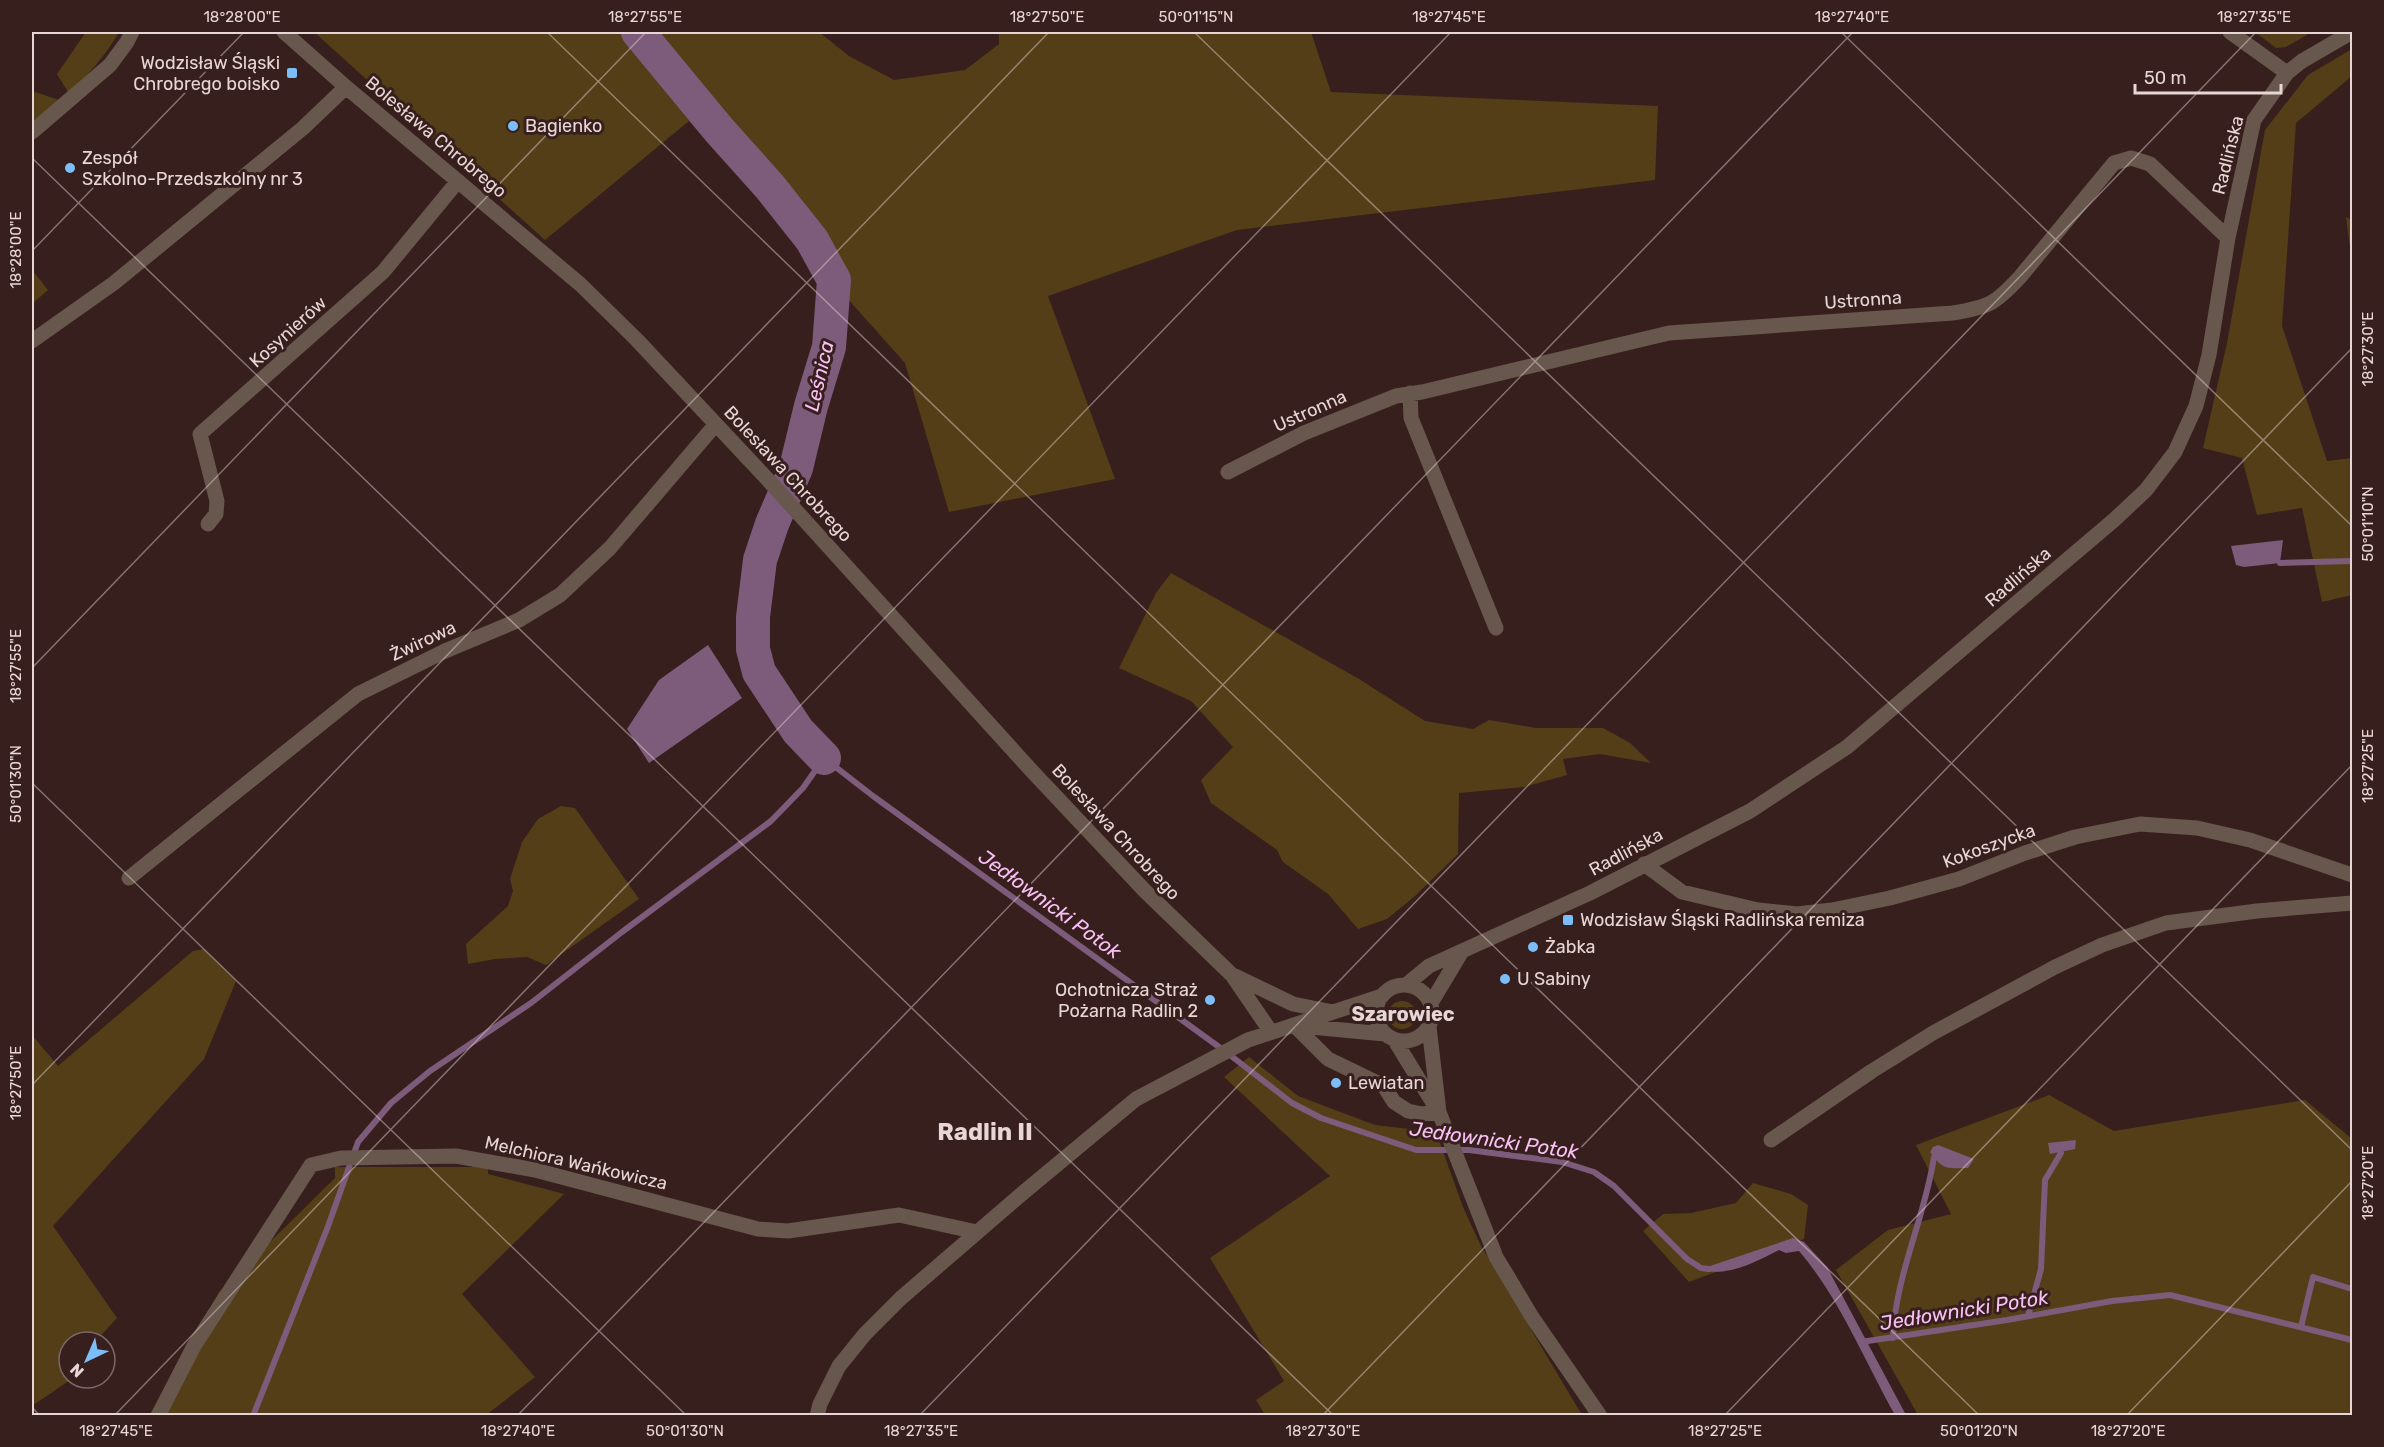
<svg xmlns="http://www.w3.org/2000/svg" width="2384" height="1447" viewBox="0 0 2384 1447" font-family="Rubik,sans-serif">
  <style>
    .green { fill: #533e17 }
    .water { fill: #7d5b7a }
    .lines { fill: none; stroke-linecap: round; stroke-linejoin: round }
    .stream { stroke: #7d5b7a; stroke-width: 6 }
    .river { stroke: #7d5b7a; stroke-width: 34 }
    .minor { stroke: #68574c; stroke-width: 15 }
    .ticks { fill: none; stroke: #e7d6d5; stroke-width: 1.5; stroke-opacity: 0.45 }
    .poi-dot { fill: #7bbef8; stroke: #371f1e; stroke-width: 2 }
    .labels { text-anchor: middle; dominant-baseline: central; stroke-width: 6; stroke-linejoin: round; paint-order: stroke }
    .poi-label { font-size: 18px; fill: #e7d6d5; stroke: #371f1e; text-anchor: start }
    .street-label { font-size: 18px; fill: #e7d6d5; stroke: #371f1e }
    .water-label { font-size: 20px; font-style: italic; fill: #f9c0f4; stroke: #371f1e }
    .neighbourhood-label { font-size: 20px; font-weight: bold; fill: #e7d6d5; stroke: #371f1e }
    .district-label { font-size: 24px; font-weight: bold; fill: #e7d6d5; stroke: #371f1e }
    .neatline { fill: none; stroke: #e7d6d5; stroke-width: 2 }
    .ticks-label { font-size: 15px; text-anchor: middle; fill: #e7d6d5 }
  </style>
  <rect width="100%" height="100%" fill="#371f1e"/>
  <path class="green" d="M 86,32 L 119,32 C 105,56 90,74 68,92 L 57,74 Z
    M 314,32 L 819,32 L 849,56 L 894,80 L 965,70 L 999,44 L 999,32 L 1311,32 L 1331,92 L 1658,106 L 1655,180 L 1237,230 L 1048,296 L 1115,479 L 949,512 L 905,363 L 689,121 L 545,240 Z
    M 2255,32 L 2312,32 L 2286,47 L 2276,48 Z
    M 2352,49 L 2352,76 L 2296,123 L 2282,326 L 2327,461 L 2352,458 L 2352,595 L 2322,602 L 2302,508 L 2257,515 L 2242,458 L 2203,448 L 2227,343 L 2265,130 L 2308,75 Z
    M 32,91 L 59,100 L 32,123 Z
    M 2346,217 L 2352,220 L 2352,263 Z
    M 32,270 L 48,290 L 32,304 Z
    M 1171,573 L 1359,679 L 1425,721 L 1473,729 L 1489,720 L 1536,728 L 1603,728 L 1630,743 L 1651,763 L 1600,754 L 1563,759 L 1567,775 L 1524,787 L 1459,793 L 1458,854 L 1415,896 L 1387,919 L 1358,929 L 1328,894 L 1283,862 L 1277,850 L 1211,803 L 1201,780 L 1233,747 L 1191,701 L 1119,668 L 1156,593 Z
    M 561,806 L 575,808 L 639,899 L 546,965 L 527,957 L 495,959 L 468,964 L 466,944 L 508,906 L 513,891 L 510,879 L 522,842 L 538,819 Z
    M 204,949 L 236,981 L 204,1059 L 53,1226 L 117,1318 L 95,1342 L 69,1342 L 69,1378 L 73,1378 L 32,1406 L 32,1035 L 58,1066 L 193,951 Z
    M1388 1015a14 14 0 1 1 28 0a14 14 0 1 1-28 0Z
    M 1249,1057 L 1298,1096 L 1375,1125 L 1436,1132 L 1463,1207 L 1480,1244 L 1582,1415 L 1265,1415 L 1256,1400 L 1284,1381 L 1210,1258 L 1330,1176 L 1224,1077 Z
    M 2049,1095 L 2114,1131 L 2305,1100 L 2352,1139 L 2352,1415 L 1918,1415 L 1836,1270 L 1888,1230 L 1951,1214 L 1916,1145 Z
    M 335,1167 L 488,1167 L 488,1174 L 564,1194 L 462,1294 L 535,1377 L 486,1415 L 149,1416 L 219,1292 L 335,1178 Z
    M 1753,1183 L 1791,1194 L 1808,1205 L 1804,1239 L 1689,1282 L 1643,1231 L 1663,1214 L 1691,1213 L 1736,1203 Z"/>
  <path class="water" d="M 2283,540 L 2280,563 L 2244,567 L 2236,565 L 2231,546 Z
    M 708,645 L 742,698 L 649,763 L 627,729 L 659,680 Z
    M 2076,1140 L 2075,1149 L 2050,1154 L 2048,1143 Z
    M 1938,1145 L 1974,1159 L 1968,1168 C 1946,1168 1944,1171 1930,1152 L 1933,1147 Z
    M 1793,1238 L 1804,1242 L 1827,1267 L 1906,1415 L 1895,1415 C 1864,1360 1840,1299 1799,1251 L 1786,1253 L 1779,1250 C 1753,1263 1729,1277 1698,1270 Z"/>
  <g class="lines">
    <path class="stream" d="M 2280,563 L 2352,561
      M 2028,1316 L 2041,1269 L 2045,1180 L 2061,1153
      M 2301,1327 L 2313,1277 L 2352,1289
      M 1893,1338 C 1895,1276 1925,1218 1934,1157
      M 1861,1342 L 2007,1320 L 2112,1301 L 2170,1295 L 2352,1340
      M 253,1416 L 327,1229 L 358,1142 L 391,1103 L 430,1071 L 531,1003 L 622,932 L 771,821 L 803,788 L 824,758 L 873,796 L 1226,1052 L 1292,1103 L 1321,1118 L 1416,1150 L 1469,1150 L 1562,1162 L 1594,1172 L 1614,1186 L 1687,1259 L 1701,1268 L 1709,1269"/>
    <path class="river" d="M 638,32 L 719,130 L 770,187 L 812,240 L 834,280 L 829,347 L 811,406 L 796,468 L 772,524 L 760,560 L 753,617 L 753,649 L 759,672 L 798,731 L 824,758"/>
    <path class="minor" d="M 284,32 L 346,87 L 581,285 L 637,340 L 770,482 L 1030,769 L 1145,891 L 1232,975 L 1271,1032
      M 2230,32 L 2287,73
      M 32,132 L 110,65 L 127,42 L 132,32
      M 32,341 L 114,283 L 303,128 L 346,87
      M 1410,393 L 1411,418 L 1496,628
      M 1228,472 L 1304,433 L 1396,396 L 1422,392 L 1669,333 L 1953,313 C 1989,307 1995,304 2020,277 L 2114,163 L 2131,158 L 2150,164 L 2228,238
      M 208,524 L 216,514 L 217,501 L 200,434 L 383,272 L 458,181
      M 1644,864 L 1682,892 L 1758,910 L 1797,914 L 1832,910 L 1890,898 L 1959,879 L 2025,853 L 2075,837 L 2140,824 L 2197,828 L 2250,840 L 2352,875
      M 129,878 L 358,694 L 445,651 L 519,620 L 560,595 L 610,548 L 716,424
      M 1235,976 L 1293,1004 L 1333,1012
      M1376 1013a28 28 0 1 1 56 0a28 28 0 1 1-56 0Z
      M 1406,985 L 1429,966 L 1590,893 L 1750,811 L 1847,747 L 2114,520 L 2146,490 L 2175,452 L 2196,406 L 2209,355 L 2228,238 L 2254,120 L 2287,73 L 2302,61 L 2352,32
      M 1431,1003 L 1461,953
      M 1294,1025 L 1328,1059 L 1384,1086 L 1394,1102 L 1408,1111 L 1422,1114 L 1439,1112
      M 1300,1026 L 1385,1034
      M 1429,1027 L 1439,1112 L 1496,1257 L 1532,1317 L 1600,1416
      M 1394,1039 L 1435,1106
      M 1771,1140 L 1872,1071 L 1933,1033 L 2055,967 L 2102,945 L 2166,923 L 2257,911 L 2352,903
      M 158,1416 L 194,1346 L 311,1165 L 341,1158 L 456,1156 L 535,1170 L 758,1229 L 788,1231 L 899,1215 L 977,1232
      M 817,1416 L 820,1404 L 839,1366 L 865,1334 L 901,1298 L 1024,1192 L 1136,1099 L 1248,1040 L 1382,996"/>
  </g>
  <path class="ticks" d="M 547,32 L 1980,1416M 1194,32 L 2352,1150M 1841,32 L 2352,526M 32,158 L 1334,1416M 32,251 L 244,32M 32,668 L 646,32M 32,783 L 687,1416M 32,1085 L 1049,32M 32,1407 L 40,1416M 114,1416 L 1451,32M 517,1416 L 1853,32M 919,1416 L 2256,32M 1322,1416 L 2352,348M 1724,1416 L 2352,765M 2126,1416 L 2352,1181"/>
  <g class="poi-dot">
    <rect x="286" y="67" width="12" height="12" rx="3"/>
    <circle cx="513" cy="126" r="6"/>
    <circle cx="70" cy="168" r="6"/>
    <rect x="1562" y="914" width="12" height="12" rx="3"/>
    <circle cx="1533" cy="947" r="6"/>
    <circle cx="1505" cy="979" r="6"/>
    <circle cx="1210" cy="1000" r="6"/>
    <circle cx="1336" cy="1083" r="6"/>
  </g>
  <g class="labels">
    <g class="poi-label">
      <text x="280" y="63" text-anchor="end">Wodzisław Śląski<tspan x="280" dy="21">Chrobrego boisko</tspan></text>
      <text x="525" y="126">Bagienko</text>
      <text x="82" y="158">Zespół<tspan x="82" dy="21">Szkolno-Przedszkolny nr 3</tspan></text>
      <text x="1580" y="920">Wodzisław Śląski Radlińska remiza</text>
      <text x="1545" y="947">Żabka</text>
      <text x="1517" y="979">U Sabiny</text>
      <text x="1198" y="990" text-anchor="end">Ochotnicza Straż<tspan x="1198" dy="21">Pożarna Radlin 2</tspan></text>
      <text x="1348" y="1083">Lewiatan</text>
    </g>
    <g class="street-label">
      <text transform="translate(436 137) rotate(40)">Bolesława Chrobrego</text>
      <text transform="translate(2228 155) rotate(-76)">Radlińska</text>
      <text transform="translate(1863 300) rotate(-4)">Ustronna</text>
      <text transform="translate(288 332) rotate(-42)">Kosynierów</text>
      <text transform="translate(1310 411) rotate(-24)">Ustronna</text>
      <text transform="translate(788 474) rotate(47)">Bolesława Chrobrego</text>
      <text transform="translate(2018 577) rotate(-41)">Radlińska</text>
      <text transform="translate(423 641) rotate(-25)">Żwirowa</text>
      <text transform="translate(1116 832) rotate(47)">Bolesława Chrobrego</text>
      <text transform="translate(1989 846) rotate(-20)">Kokoszycka</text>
      <text transform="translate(1626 852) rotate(-28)">Radlińska</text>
      <text transform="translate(576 1163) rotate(13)">Melchiora Wańkowicza</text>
    </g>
    <g class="water-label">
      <text transform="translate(819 376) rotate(-77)">Leśnica</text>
      <text transform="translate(1050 904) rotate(36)">Jedłownicki Potok</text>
      <text transform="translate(1494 1140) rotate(8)">Jedłownicki Potok</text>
      <text transform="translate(1964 1310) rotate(-9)">Jedłownicki Potok</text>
    </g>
    <g class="neighbourhood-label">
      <text x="1403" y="1014">Szarowiec</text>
    </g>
    <g class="district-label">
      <text x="985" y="1132">Radlin II</text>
    </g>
  </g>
  <rect width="2384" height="1447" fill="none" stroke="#371f1e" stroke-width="66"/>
  <g transform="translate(87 1360) rotate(224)"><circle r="28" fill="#371f1e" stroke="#7d6867" stroke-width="1.5"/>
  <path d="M0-4.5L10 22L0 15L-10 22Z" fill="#7bbef8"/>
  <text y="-9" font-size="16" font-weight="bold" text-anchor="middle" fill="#e7d6d5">N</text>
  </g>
  <path d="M2135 84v9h146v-9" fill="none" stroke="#e7d6d5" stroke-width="3"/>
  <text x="2144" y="84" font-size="18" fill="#e7d6d5" stroke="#371f1e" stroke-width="4.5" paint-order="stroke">50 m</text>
  <rect x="33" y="33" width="2318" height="1381" class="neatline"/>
  <g class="ticks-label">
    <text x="242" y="22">18°28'00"E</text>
    <text x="645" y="22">18°27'55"E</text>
    <text x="1047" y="22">18°27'50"E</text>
    <text x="1196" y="22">50°01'15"N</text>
    <text x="1449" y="22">18°27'45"E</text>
    <text x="1852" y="22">18°27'40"E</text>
    <text x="2254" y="22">18°27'35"E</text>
    <text transform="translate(16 250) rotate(-90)" y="5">18°28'00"E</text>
    <text transform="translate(2368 349) rotate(-90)" y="5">18°27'30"E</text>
    <text transform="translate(2368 524) rotate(-90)" y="5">50°01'10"N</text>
    <text transform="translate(16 666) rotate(-90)" y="5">18°27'55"E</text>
    <text transform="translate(2368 766) rotate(-90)" y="5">18°27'25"E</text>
    <text transform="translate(16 784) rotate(-90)" y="5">50°01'30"N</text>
    <text transform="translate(16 1083) rotate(-90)" y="5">18°27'50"E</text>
    <text transform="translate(2368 1183) rotate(-90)" y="5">18°27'20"E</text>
    <text x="116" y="1436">18°27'45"E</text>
    <text x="518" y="1436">18°27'40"E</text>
    <text x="685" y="1436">50°01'30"N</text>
    <text x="921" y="1436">18°27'35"E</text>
    <text x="1323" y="1436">18°27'30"E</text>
    <text x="1725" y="1436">18°27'25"E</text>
    <text x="1979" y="1436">50°01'20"N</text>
    <text x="2128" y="1436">18°27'20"E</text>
  </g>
</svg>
